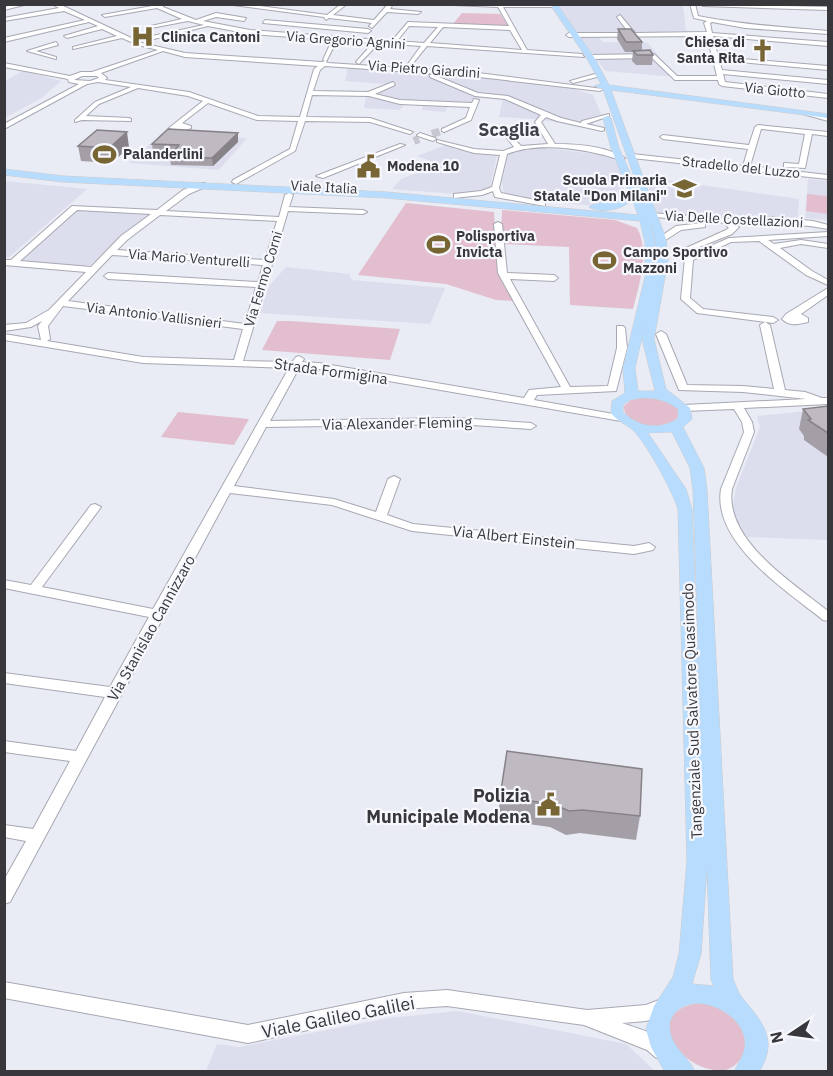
<svg xmlns="http://www.w3.org/2000/svg" width="833" height="1076" viewBox="0 0 833 1076" font-family="'IBM Plex Sans',sans-serif">
  <style>
    .built { fill: #dcdeee }
    .green { fill: #e2becf }
    .lines { fill: none; stroke-linecap: round; stroke-linejoin: round }
    .minor-tunnel { stroke: #c6c7d0; stroke-width: 8; stroke-dasharray: 8 4; stroke-linecap: butt }
    .minor-casing { stroke: #a7a8b2; stroke-width: 2 }
    .major-casing { stroke: #cbcbcc; stroke-width: 1 }
    .minor { fill: #fff; fill-rule: evenodd }
    .major { fill: #b8dcfe; fill-rule: evenodd }
    .wall { fill: #a49fa6 }
    .shaded-wall { fill: #868287 }
    .building { fill: #bfb9c1; stroke: #868287; stroke-width: 1.5 }
    .labels { text-anchor: middle; dominant-baseline: central; stroke-width: 4.5; stroke-linejoin: round; paint-order: stroke }
    .far-poi-label { font-size: 14px; font-weight: bold; fill: #38383c; stroke: #f7f8fe; text-anchor: start }
    .far-street-label { font-size: 14px; fill: #38383c; stroke: #f7f8fe }
    .street-label { font-size: 15px; fill: #38383c; stroke: #f7f8fe }
    .far-district-label { font-size: 18px; font-weight: bold; fill: #3e3f47; stroke: #f7f8fe }
    .near-poi-label { font-size: 18px; font-weight: bold; fill: #38383c; stroke: #f7f8fe; text-anchor: end }
    .near-street-label { font-size: 18px; fill: #38383c; stroke: #f7f8fe }
  </style>
  <rect width="100%" height="100%" fill="#e9ebf5"/>
  <path class="built" d="M 558,5 L 683,5 L 686,31 L 596,34 L 603,42 L 648,43 L 676,77 L 605,71 Z
    M 348,68 L 472,76 L 568,87 L 593,95 L 602,116 L 592,120 L 595,129 L 536,119 L 499,117 L 503,99 L 480,98 L 477,106 L 448,105 L 445,112 L 422,110 L 424,104 L 405,103 L 400,110 L 364,108 L 366,96 L 399,85 L 345,81 Z
    M 23,71 L 61,81 L 43,97 L 5,118 L 5,81 Z
    M 162,133 L 247,138 L 219,170 L 129,163 Z
    M 446,145 L 497,155 L 490,188 L 467,195 L 392,189 L 401,179 L 439,164 L 417,156 Z
    M 535,147 L 613,156 L 622,173 L 625,197 L 622,201 L 595,206 L 513,198 L 504,195 L 502,182 L 508,152 Z
    M 645,177 L 799,199 L 798,219 L 773,217 L 724,219 L 661,214 L 657,212 Z
    M 808,179 L 828,181 L 828,220 L 805,218 Z
    M 4,181 L 5,181 L 87,189 L 8,258 L 5,257 Z
    M 77,209 L 153,214 L 124,234 L 91,265 L 81,266 L 20,261 Z
    M 286,267 L 349,274 L 352,280 L 445,288 L 430,324 L 260,313 L 269,286 Z
    M 808,411 L 828,414 L 828,540 L 748,537 L 737,521 L 733,507 L 736,488 L 760,427 L 757,416 Z
    M 458,1011 L 626,1044 L 655,1071 L 206,1071 L 217,1044 L 239,1047 L 389,1018 Z"/>
  <path class="green" d="M 462,13 L 500,14 L 509,27 L 452,25 Z
    M 807,194 L 828,196 L 828,214 L 806,211 Z
    M 406,203 L 494,212 L 497,267 L 514,301 L 496,300 L 446,284 L 358,275 Z
    M 502,210 L 615,220 L 637,228 C 650,252 639,285 633,309 L 570,305 L 569,247 L 501,244 Z
    M 277,321 L 290,321 L 400,329 L 390,360 L 262,350 Z
    M 645,397 L 668,401 L 677,408 L 679,416 C 668,431 623,429 624,406 L 631,400 Z
    M 178,412 L 249,419 L 234,445 L 161,437 Z
    M 704,1002 C 712,1006 723,1008 730,1013 C 749,1028 752,1061 726,1070 C 682,1076 635,1010 704,1002 Z"/>
  <g class="lines">
    <path class="minor-tunnel" d="M 432,134 L 444,130
      M 414,141 L 419,139"/>
    <defs>
      <path id="minor" d="M 17,4 L 28,4 L 4,10 L 4,7 Z
        M 52,4 L 59,4 L 142,43 L 185,53 L 322,62 L 325,61 L 323,60 L 332,40 L 250,34 L 208,26 L 154,39 L 152,36 L 204,25 L 188,21 L 151,28 L 151,26 L 182,19 L 157,8 L 105,17 L 102,15 L 152,6 L 150,4 L 163,5 L 163,7 L 196,20 L 216,13 L 246,18 L 244,21 L 216,17 L 203,21 L 250,30 L 392,41 L 408,22 L 509,26 L 498,7 L 431,4 L 554,4 L 556,7 L 503,7 L 527,50 L 582,54 L 584,57 L 427,46 L 409,68 L 470,72 L 603,89 L 600,91 L 470,76 L 325,66 L 320,70 L 313,91 L 368,92 L 393,82 L 395,85 L 375,94 L 400,100 L 472,103 L 474,99 L 479,100 L 471,120 L 444,132 L 442,131 L 442,129 L 466,118 L 470,107 L 400,104 L 369,96 L 312,95 L 306,117 L 370,118 L 413,132 L 410,134 L 370,122 L 305,121 L 295,151 L 236,184 L 232,182 L 233,180 L 290,149 L 298,121 L 257,120 L 208,103 L 182,123 L 191,126 L 191,128 L 180,133 L 169,128 L 203,101 L 188,96 L 138,88 L 99,104 L 86,116 L 129,118 L 131,119 L 131,121 L 82,120 L 75,122 L 75,120 L 95,102 L 131,87 L 98,82 L 87,84 L 4,129 L 4,124 L 79,84 L 69,82 L 68,79 L 4,67 L 4,63 L 70,76 L 81,72 L 92,72 L 158,50 L 138,45 L 122,38 L 73,49 L 73,47 L 117,36 L 102,29 L 67,38 L 64,36 L 98,26 L 89,22 L 4,42 L 4,38 L 85,20 L 64,11 L 4,21 L 4,18 L 59,8 ZM 409,26 L 438,27 L 424,43 L 397,41 ZM 443,27 L 510,30 L 522,50 L 430,43 ZM 337,40 L 373,43 L 356,62 L 359,64 L 379,43 L 421,46 L 405,68 L 328,63 L 326,62 ZM 163,51 L 185,57 L 318,66 L 314,69 L 300,117 L 258,116 L 189,92 L 105,80 L 107,78 L 101,73 ZM 82,76 L 97,76 L 99,78 L 90,81 L 74,80 Z
        M 225,4 L 244,4 L 327,15 L 341,4 L 347,4 L 333,15 L 374,20 L 388,4 L 393,4 L 390,9 L 421,12 L 418,14 L 387,12 L 372,28 L 369,26 L 372,23 L 329,18 L 326,20 L 324,17 Z
        M 690,4 L 695,4 L 698,16 C 742,25 785,27 828,31 L 828,34 L 745,28 L 712,22 L 710,23 L 712,33 L 828,42 L 828,46 L 713,36 L 718,57 L 828,66 L 828,70 L 719,60 L 722,70 L 828,80 L 828,84 L 723,74 L 725,82 L 828,94 L 828,98 L 722,86 L 719,84 L 718,80 L 675,80 L 652,58 L 590,59 L 587,57 L 590,55 L 654,54 L 677,76 L 717,76 L 707,36 L 569,37 L 566,35 L 569,33 L 629,33 L 617,17 L 620,15 L 635,33 L 707,32 L 704,23 L 707,21 L 694,18 Z
        M 701,4 L 828,7 L 828,10 L 703,6 Z
        M 265,20 L 368,29 L 371,31 L 368,33 L 263,23 Z
        M 56,42 L 58,45 L 36,51 L 56,57 L 56,59 L 27,51 Z
        M 595,74 L 597,77 L 573,83 L 570,81 Z
        M 430,75 L 434,75 L 478,93 L 508,96 L 561,118 L 581,123 L 582,121 L 609,114 L 609,116 L 586,124 L 604,128 L 604,130 L 602,131 L 557,121 L 546,117 L 541,122 L 555,144 C 577,144 606,146 625,158 L 621,160 C 587,149 541,141 507,154 L 499,188 L 501,193 L 545,202 L 545,206 L 495,197 L 493,191 L 482,195 L 454,198 L 454,194 L 481,191 L 492,187 L 500,155 L 474,153 L 437,142 L 437,140 L 474,149 L 503,151 L 514,147 L 499,128 L 502,126 L 521,146 L 548,144 L 535,122 L 541,115 L 505,99 L 475,96 L 430,77 Z
        M 803,112 L 828,117 L 828,121 L 803,114 Z
        M 758,125 L 828,132 L 828,136 L 812,134 L 805,168 L 787,167 L 784,167 L 784,163 L 799,164 L 805,134 L 761,129 L 750,166 L 828,175 L 828,179 L 632,158 L 628,156 L 632,154 L 743,166 L 748,149 L 663,139 L 660,137 L 663,135 L 749,145 L 755,127 Z
        M 420,133 L 435,138 L 436,139 L 433,141 L 418,136 L 417,135 Z
        M 400,144 L 405,145 L 323,178 L 316,176 Z
        M 202,183 L 205,183 L 205,187 L 189,194 L 166,211 L 279,217 L 285,195 L 289,193 L 293,195 L 289,207 L 363,210 L 367,212 L 363,214 L 288,211 L 243,361 L 292,362 L 296,357 L 299,356 L 304,359 L 302,362 L 319,363 L 524,398 L 529,390 L 561,387 L 498,273 L 494,224 L 498,222 L 502,224 L 507,273 L 554,275 L 558,278 L 554,281 L 510,279 L 570,387 L 608,386 L 617,348 L 617,326 L 623,326 L 625,328 L 627,348 L 616,391 L 537,395 L 534,400 L 625,416 L 626,418 L 625,420 L 621,421 L 319,369 L 299,368 L 270,421 L 457,418 L 531,423 L 536,426 L 531,429 L 457,424 L 266,427 L 234,486 L 334,499 L 376,512 L 388,479 L 394,476 L 400,479 L 387,515 L 413,524 L 634,546 L 649,543 L 655,547 L 653,550 L 634,554 L 412,531 L 332,505 L 230,493 L 10,902 L 4,904 L 4,880 L 26,841 L 4,837 L 4,825 L 33,829 L 70,761 L 4,752 L 4,741 L 76,751 L 105,697 L 4,683 L 4,673 L 110,687 L 149,617 L 4,588 L 4,580 L 31,585 L 91,505 L 95,504 L 101,507 L 42,587 L 153,609 L 289,368 L 143,363 L 4,340 L 4,334 L 41,340 L 38,326 L 42,321 L 31,327 L 4,331 L 4,325 L 26,323 L 49,310 L 86,272 L 4,265 L 4,260 L 11,260 L 72,206 L 157,210 L 183,190 ZM 77,210 L 151,214 L 121,236 L 91,267 L 20,261 ZM 160,215 L 277,221 L 265,260 L 117,250 L 127,240 ZM 112,255 L 263,265 L 258,282 L 108,273 L 104,276 L 108,279 L 256,287 L 245,324 L 68,301 ZM 63,306 L 243,329 L 234,360 L 143,357 L 47,341 L 50,339 L 48,326 Z
        M 651,213 L 730,219 L 770,217 L 813,221 L 828,225 L 828,229 C 796,223 765,222 732,223 L 739,227 L 732,234 L 694,249 L 694,253 L 729,238 L 828,232 L 828,236 L 768,240 L 774,244 L 801,240 L 828,244 L 828,248 L 801,244 L 780,248 L 812,271 L 828,280 L 828,285 L 806,275 L 759,241 L 731,242 L 693,260 L 690,298 L 703,309 L 773,317 L 778,320 L 773,323 L 697,313 L 681,299 L 686,248 L 726,230 L 729,228 L 726,225 L 728,223 L 654,217 L 650,215 Z
        M 702,223 L 705,223 L 705,227 L 681,230 L 664,241 L 657,239 L 676,226 Z
        M 828,288 L 828,295 L 801,314 L 808,318 L 808,322 C 799,324 790,327 782,319 L 786,314 Z
        M 765,322 L 770,325 L 785,390 L 805,392 L 822,398 L 828,398 L 828,404 L 744,408 L 752,422 L 754,432 L 732,489 C 724,540 793,583 828,611 L 828,621 L 823,620 C 787,591 712,543 721,489 L 744,432 L 742,422 L 734,409 L 684,411 L 679,408 L 684,405 L 806,399 L 743,392 L 679,390 L 656,334 L 661,331 L 666,334 L 687,385 L 743,386 L 774,389 L 760,325 Z
        M 4,982 L 248,1025 L 404,993 L 447,990 L 587,1010 L 646,1005 L 667,997 L 673,999 L 676,1005 L 673,1011 L 646,1021 L 622,1023 C 638,1029 664,1034 671,1051 L 669,1057 L 662,1060 L 655,1057 L 647,1050 L 584,1025 L 447,1006 L 404,1009 L 248,1043 L 4,998 Z"/>
      <path id="major" d="M 550,4 L 557,4 L 594,57 L 609,85 L 828,114 L 828,118 L 611,90 L 666,239 L 668,260 L 654,339 L 666,389 L 690,408 L 692,419 L 683,427 L 704,468 L 707,490 L 733,979 C 736,986 739,995 744,1000 C 764,1024 778,1041 759,1072 L 734,1072 C 739,1061 746,1053 745,1041 C 742,1009 685,986 670,1021 C 667,1046 686,1052 695,1072 L 665,1072 L 651,1047 L 646,1029 L 654,1006 L 673,977 L 679,954 L 687,861 L 678,509 C 672,490 647,444 633,430 C 626,424 617,421 611,413 L 612,401 L 625,393 L 623,368 L 645,277 L 645,242 L 640,221 L 386,198 L 63,182 L 4,175 L 4,169 L 63,176 L 386,192 L 638,215 L 632,199 C 624,210 600,214 589,207 C 604,197 615,211 628,190 L 611,148 L 603,118 L 607,116 L 611,118 L 619,148 L 644,204 L 603,89 L 594,86 L 601,84 L 586,57 ZM 650,222 C 656,239 659,254 655,272 L 655,242 ZM 647,316 L 642,339 L 655,391 L 638,391 L 635,368 ZM 643,398 C 657,398 667,401 678,409 L 678,418 C 661,431 638,427 623,412 L 623,405 L 630,400 ZM 669,432 L 672,432 L 690,468 L 693,490 L 702,749 L 692,509 L 686,489 L 648,433 ZM 707,867 L 711,980 L 714,986 L 692,984 L 701,954 Z"/>
    </defs>
    <use href="#minor" class="minor-casing"/>
    <use href="#major" class="major-casing"/>
    <use href="#minor" class="minor"/>
    <use href="#major" class="major"/>
  </g>
  <path class="wall" d="M 618,29 L 642,42 L 642,50 L 653,55 L 652,65 L 636,65 L 632,61 L 633,52 L 625,52 L 617,39 Z
    M 238,142 L 213,166 L 171,165 L 170,157 L 172,153 L 153,152 L 152,144 Z
    M 78,146 L 129,147 L 112,163 L 81,161 Z
    M 828,406 L 828,457 L 804,440 L 804,436 L 799,429 L 803,409 Z
    M 500,797 L 640,816 L 636,840 L 580,833 L 566,835 L 550,827 L 498,820 Z"/>
  <path class="shaded-wall" d="M 127,132 L 129,147 L 112,163 L 109,148 Z
    M 238,133 L 238,142 L 213,166 L 212,158 Z"/>
  <path class="building" d="M 618,29 L 631,29 L 642,42 L 626,42 Z
    M 650,50 L 653,55 L 637,55 L 633,51 Z
    M 168,129 L 238,133 L 212,158 L 170,157 L 179,145 L 152,144 Z
    M 97,130 L 127,132 L 109,148 L 78,146 Z
    M 828,406 L 828,433 L 808,420 L 811,419 L 803,409 Z
    M 507,751 L 642,769 L 640,816 L 583,810 L 569,811 L 553,804 L 500,797 Z"/>
  <defs>
    <symbol id="hospital-bare" viewBox="-9 -9 18 18"><path d="M-5-5h3v3.5h4V-5h3V5h-3V1.5h-4V5h-3Z" fill="#776533" stroke="#f7f8fe" stroke-width="2.5" paint-order="stroke"/></symbol>
    <symbol id="church-bare" viewBox="-9 -9 18 18"><path d="M-1.2-6h2.4v3.5h3.3v2.4h-3.3V6h-2.4V-.1h-3.3v-2.4h3.3Z" fill="#776533" stroke="#f7f8fe" stroke-width="2.5" paint-order="stroke"/></symbol>
    <symbol id="stadium-bare" viewBox="-9 -9 18 18"><path d="M0-5a6.5 5 0 1 0 0 10a6.5 5 0 1 0 0-10ZM-3.5-1.8h7v3.6h-7Z" fill="#776533" stroke="#f7f8fe" stroke-width="2.5" paint-order="stroke"/></symbol>
    <symbol id="civic-bare" viewBox="-9 -9 18 18"><path d="M-.6-6.5H3V-4.5H.6V-3L4-1V1h2V6H-6V1h2V-1L-.6-3ZM-1.2 2.5V6h2.4V2.5Z" fill="#776533" stroke="#f7f8fe" stroke-width="2.5" paint-order="stroke"/></symbol>
    <symbol id="school-bare" viewBox="-9 -9 18 18"><path d="M0-5L7-2L0 1L-7-2ZM-4 1L0 2.5L4 1V4Q0 6-4 4Z" fill="#776533" stroke="#f7f8fe" stroke-width="2.5" paint-order="stroke"/></symbol>
  </defs>
  <g fill-rule="evenodd">
    <use href="#hospital-bare" x="126" y="20" width="33" height="33"/>
    <use href="#church-bare" x="746" y="34" width="33" height="33"/>
    <use href="#stadium-bare" x="88" y="138" width="33" height="33"/>
    <use href="#civic-bare" x="352" y="150" width="33" height="33"/>
    <use href="#school-bare" x="668" y="172" width="33" height="33"/>
    <use href="#stadium-bare" x="422" y="228" width="33" height="33"/>
    <use href="#stadium-bare" x="588" y="244" width="33" height="33"/>
    <use href="#civic-bare" x="532" y="788" width="33" height="33"/>
  </g>
  <g class="labels">
    <g class="far-poi-label">
      <text x="161" y="37">Clinica Cantoni</text>
      <text x="745" y="42" text-anchor="end">Chiesa di<tspan x="745" dy="16">Santa Rita</tspan></text>
      <text x="123" y="154">Palanderlini</text>
      <text x="387" y="166">Modena 10</text>
      <text x="667" y="180" text-anchor="end">Scuola Primaria<tspan x="667" dy="16">Statale "Don Milani"</tspan></text>
      <text x="456" y="236">Polisportiva<tspan x="456" dy="16">Invicta</tspan></text>
      <text x="623" y="252">Campo Sportivo<tspan x="623" dy="16">Mazzoni</tspan></text>
    </g>
    <g class="far-street-label">
      <text transform="translate(346 40) rotate(4)">Via Gregorio Agnini</text>
      <text transform="translate(424 69) rotate(4)">Via Pietro Giardini</text>
      <text transform="translate(775 90) rotate(6)">Via Giotto</text>
      <text transform="translate(741 167) rotate(6)">Stradello del Luzzo</text>
      <text transform="translate(324 187) rotate(3)">Viale Italia</text>
      <text transform="translate(734 219) rotate(3)">Via Delle Costellazioni</text>
      <text transform="translate(189 258) rotate(4)">Via Mario Venturelli</text>
      <text transform="translate(263 279) rotate(-73)">Via Fermo Corni</text>
      <text transform="translate(154 315) rotate(7)">Via Antonio Vallisnieri</text>
    </g>
    <g class="street-label">
      <text transform="translate(331 371) rotate(8)">Strada Formigina</text>
      <text transform="translate(397 423) rotate(-1)">Via Alexander Fleming</text>
      <text transform="translate(514 537) rotate(6)">Via Albert Einstein</text>
      <text transform="translate(151 628) rotate(-61)">Via Stanislao Cannizzaro</text>
      <text transform="translate(692 711) rotate(-92)">Tangenziale Sud Salvatore Quasimodo</text>
    </g>
    <g class="far-district-label">
      <text x="509" y="129">Scaglia</text>
    </g>
    <g class="near-poi-label">
      <text x="530" y="795">Polizia<tspan x="530" dy="21">Municipale Modena</tspan></text>
    </g>
    <g class="near-street-label">
      <text transform="translate(338 1017) rotate(-11)">Viale Galileo Galilei</text>
    </g>
  </g>
  <rect width="833" height="1076" fill="none" stroke="#38383c" stroke-width="12"/>
  <g transform="translate(791 1034) rotate(257)" stroke="#f7f8fe" stroke-width="4.5" paint-order="stroke">
  <path d="M0-4.5L10 22L0 15L-10 22Z" fill="#38383c"/>
  <text y="-9" font-size="16" font-weight="bold" text-anchor="middle" fill="#38383c">N</text>
  </g>
</svg>
